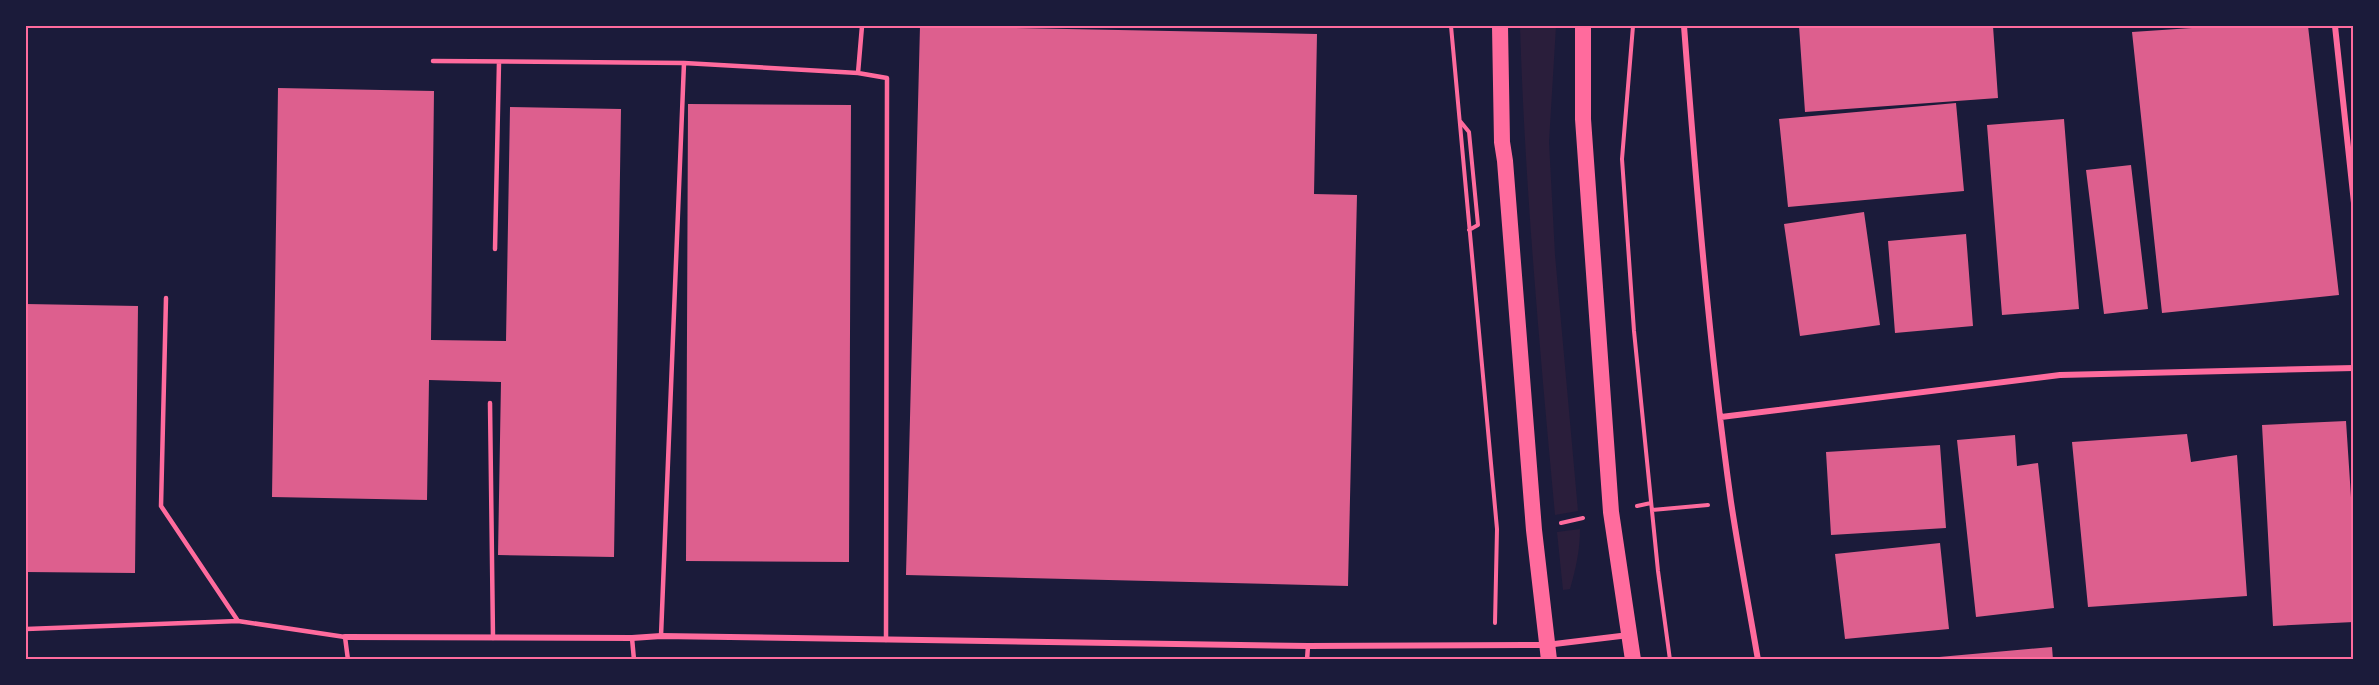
<svg xmlns="http://www.w3.org/2000/svg" width="2379" height="685" viewBox="0 0 2379 685" font-family="'Work Sans',sans-serif">
  <style>
    .green { fill: #2a1e3b }
    .building { fill: #dd5f8e }
    .lines { fill: none; stroke-linecap: round; stroke-linejoin: round }
    .path { stroke: #ff6b9d; stroke-width: 4 }
    .service { stroke: #ff6b9d; stroke-width: 4.5 }
    .minor { stroke: #ff6b9d; stroke-width: 6 }
    .trunk { stroke: #ff6b9d; stroke-width: 16 }
    .neatline { fill: none; stroke: #ff6b9d; stroke-width: 2 }
  </style>
  <rect width="100%" height="100%" fill="#1b1b3a"/>
  <path class="green" d="M 1520,26 L 1556,26 L 1549,142 L 1555,255 L 1578,511 L 1555,515 C 1540,352 1525,189 1520,26 Z
    M 1580,529 C 1580,550 1576,568 1570,589 L 1563,590 L 1557,532 Z"/>
  <path class="building" d="M 920,26 L 1317,34 L 1314,194 L 1357,195 L 1348,586 L 906,575 Z
    M 1799,26 L 1993,26 L 1998,98 L 1805,112 Z
    M 2222,26 L 2308,26 L 2339,295 L 2162,313 L 2132,32 Z
    M 278,88 L 434,91 L 431,340 L 506,341 L 510,107 L 621,109 L 614,557 L 498,555 L 501,382 L 429,380 L 427,500 L 272,497 Z
    M 1956,103 L 1964,191 L 1788,207 L 1779,119 Z
    M 688,104 L 851,105 L 849,562 L 686,561 Z
    M 2064,119 L 2079,309 L 2002,315 L 1987,125 Z
    M 2131,165 L 2148,309 L 2104,314 L 2086,170 Z
    M 1864,212 L 1880,325 L 1800,336 L 1784,224 Z
    M 1966,234 L 1973,326 L 1895,333 L 1888,241 Z
    M 26,304 L 138,306 L 135,573 L 26,572 Z
    M 2346,421 L 2354,543 L 2354,622 L 2273,626 L 2262,425 Z
    M 2187,434 L 2191,462 L 2237,455 L 2247,596 L 2088,607 L 2072,442 Z
    M 2015,435 L 2017,466 L 2038,463 L 2054,608 L 1976,617 L 1957,440 Z
    M 1940,445 L 1946,528 L 1831,535 L 1826,452 Z
    M 1940,543 L 1949,629 L 1845,639 L 1835,554 Z
    M 2052,647 L 2053,660 L 1928,660 L 1928,658 Z"/>
  <g class="lines">
    <path class="path" d="M 1451,26 L 1497,529 L 1495,623
      M 1633,26 L 1622,159 L 1634,331 L 1658,571 L 1670,660
      M 1460,121 L 1469,132 L 1478,225 L 1469,230
      M 1637,506 L 1651,503
      M 1652,510 L 1708,505
      M 1561,523 L 1583,518"/>
    <path class="service" d="M 433,61 L 684,63 L 858,73 L 862,26
      M 858,73 L 887,78 L 886,640
      M 495,249 L 499,62
      M 166,298 L 161,506 L 238,621
      M 490,403 L 493,638
      M 26,629 L 238,621 L 345,637 L 348,660
      M 661,636 L 684,63
      M 632,638 L 634,660
      M 1307,660 L 1308,646"/>
    <path class="minor" d="M 1684,26 C 1696,184 1709,344 1731,502 C 1739,555 1749,607 1758,660
      M 2335,26 L 2354,203
      M 1721,417 L 2060,375 L 2354,368
      M 345,637 L 632,638 L 661,636 L 1308,646 L 1546,645 L 1629,635"/>
    <path class="trunk" d="M 1500,26 L 1502,142 L 1505,161 L 1534,530 L 1549,660
      M 1583,26 L 1583,119 L 1611,512 L 1633,660"/>
  </g>
  <rect width="2379" height="685" fill="none" stroke="#1b1b3a" stroke-width="54"/>
  <rect x="27" y="27" width="2325" height="631" class="neatline"/>
</svg>
